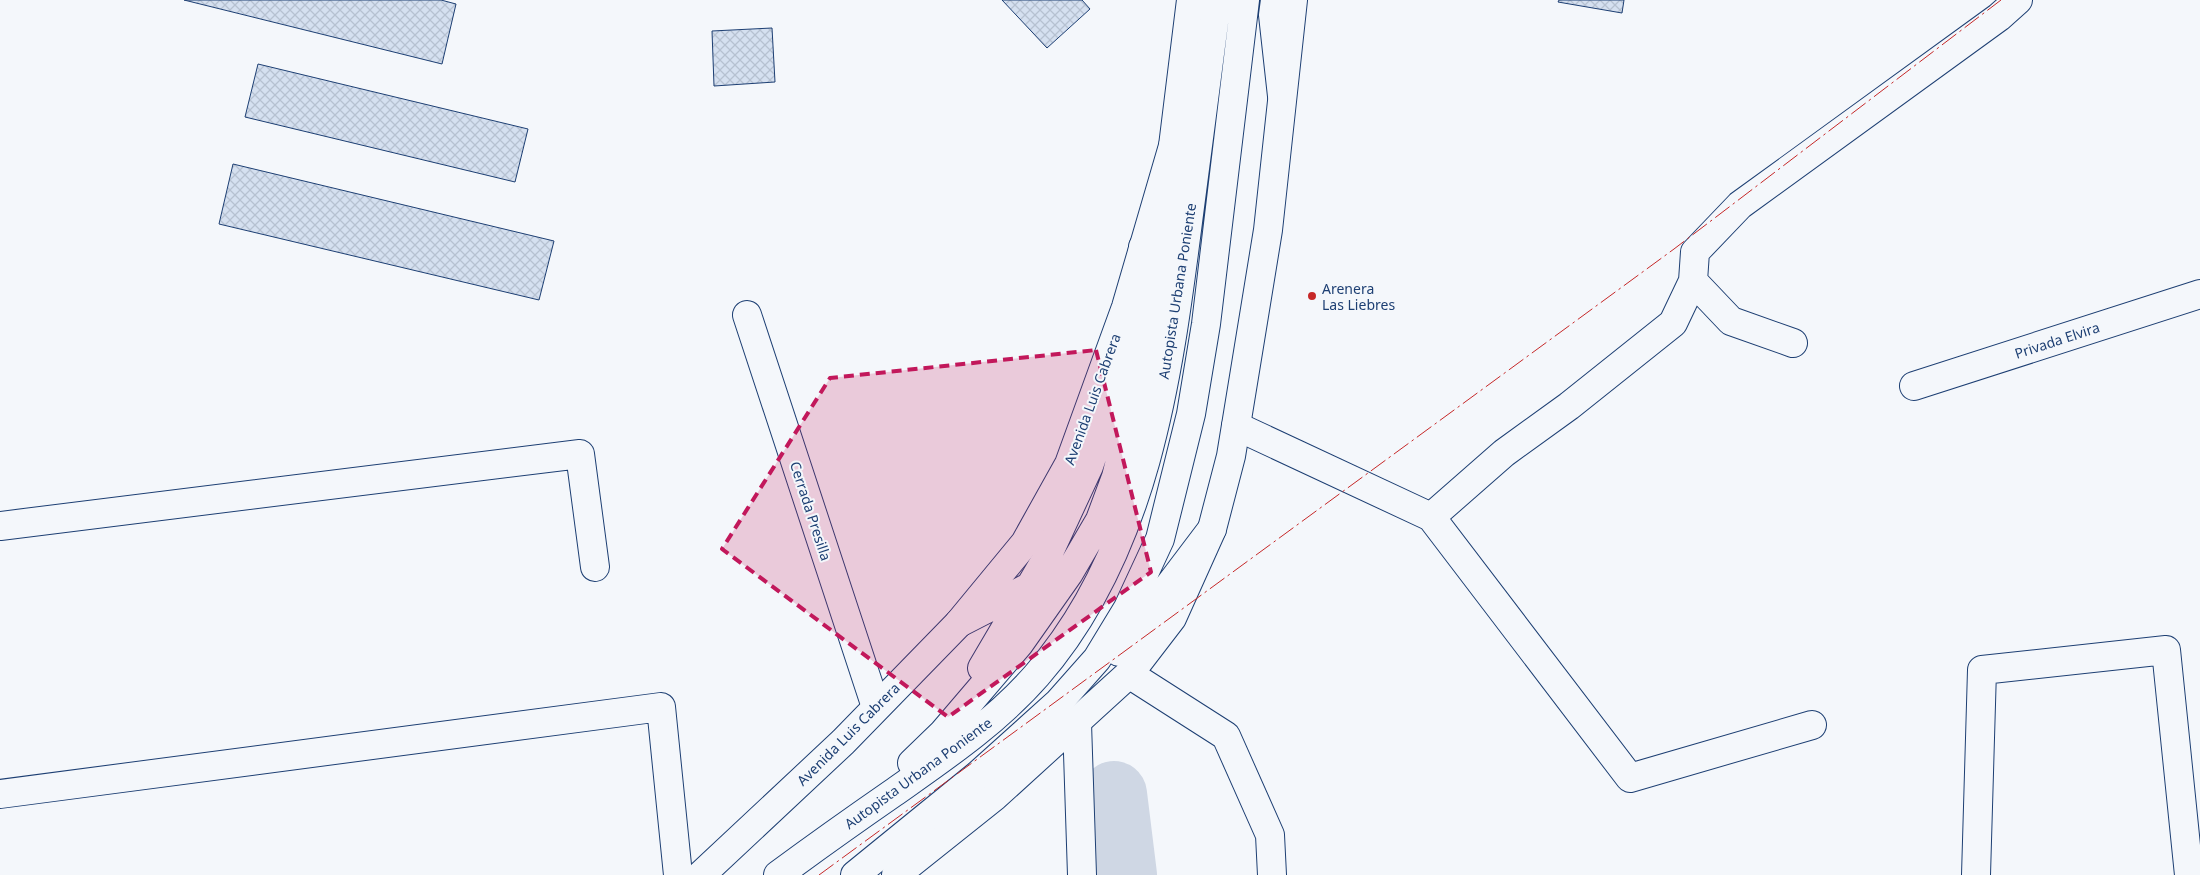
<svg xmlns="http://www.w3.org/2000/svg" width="2200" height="875" viewBox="0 0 2200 875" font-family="'Noto Sans',sans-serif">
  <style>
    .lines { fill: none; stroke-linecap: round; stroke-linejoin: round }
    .river { stroke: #cfd7e4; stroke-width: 66 }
    .building { fill: url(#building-cross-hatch); stroke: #1d3f73 }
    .minor-casing { stroke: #1d3f73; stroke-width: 30 }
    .major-casing { stroke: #1d3f73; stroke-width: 30 }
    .highway-casing { stroke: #1d3f73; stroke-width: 30 }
    .minor { stroke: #f4f7fb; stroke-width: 28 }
    .major { stroke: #f4f7fb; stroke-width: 28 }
    .highway { stroke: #f4f7fb; stroke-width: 28 }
    .power { stroke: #c62828; stroke-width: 1; stroke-dasharray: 18 4 2.5 4; stroke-linecap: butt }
    .marked { fill: #c2185b; fill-opacity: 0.2; stroke: #c2185b; stroke-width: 4; stroke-dasharray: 10 6; stroke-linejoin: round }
    .poi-dot { fill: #c62828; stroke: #f4f7fb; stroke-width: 2 }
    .labels { text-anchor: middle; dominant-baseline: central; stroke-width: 4; stroke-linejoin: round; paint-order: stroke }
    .poi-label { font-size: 14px; fill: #1d3f73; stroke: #f4f7fb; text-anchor: start }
    .street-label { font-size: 14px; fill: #1d3f73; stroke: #f4f7fb }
  </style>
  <defs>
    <pattern id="building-cross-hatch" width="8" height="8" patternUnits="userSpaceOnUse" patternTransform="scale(1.25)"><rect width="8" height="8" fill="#d5e0f0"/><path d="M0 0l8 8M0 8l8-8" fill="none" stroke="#b6c1d1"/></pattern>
  </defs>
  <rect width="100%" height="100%" fill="#f4f7fb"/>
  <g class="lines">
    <path class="river" d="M 1114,794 L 1124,875"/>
  </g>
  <path class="building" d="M 184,0 L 441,0 L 456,4 L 442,64 Z
    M 1002,0 L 1082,0 L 1090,9 L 1047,48 Z
    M 1559,0 L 1624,0 L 1622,13 L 1558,2 Z
    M 772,28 L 775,82 L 714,86 L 712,31 Z
    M 258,64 L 528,129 L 515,182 L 245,117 Z
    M 233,164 L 554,241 L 539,300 L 219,224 Z"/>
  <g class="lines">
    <defs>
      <path id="minor" d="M 1693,281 L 1731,321 L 1793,343
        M 747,315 L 876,707
        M 1914,386 L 2200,294
        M 1236,426 L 1431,517 L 1630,778 L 1812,725
        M 1431,517 L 1504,453 L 1569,406 L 1673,323 L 1693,281 L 1695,252 L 1740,205 L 1999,17 L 2018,0
        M 0,526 L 580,454 L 595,567
        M 1129,674 L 1226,736 L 1270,835 L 1272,875
        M 1077,723 L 1082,875
        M 0,794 L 661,707 L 678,875
        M 1976,875 L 1982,670 L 2166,650 L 2189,875"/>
      <path id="major" d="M 701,875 L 843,742 L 959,623 L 1025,543 L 1069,464 L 1126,307 L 1173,146 L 1191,0
        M 896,875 L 995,796 L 1129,674 L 1172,618 L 1212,529 L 1231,456 L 1268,230 L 1293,0"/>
      <path id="highway" d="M 1275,0 L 1273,15 L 1282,96
        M 959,623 L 1031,586
        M 1119,652 L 1212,529
        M 982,668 L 1045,561 L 1089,466 L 1136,327 L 1143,247
        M 912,763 L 943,733 L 1019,644 L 1069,573 L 1100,520 L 1116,477 L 1155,317 L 1173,146
        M 778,875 C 816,847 854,820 893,793 C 944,757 996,722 1037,675 C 1145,551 1168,379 1188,222 C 1198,148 1207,74 1217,0
        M 855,875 L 978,775 L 1058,703 L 1097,659 L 1128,608 L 1160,539 L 1191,414 L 1206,324 L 1245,0"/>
    </defs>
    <use href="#minor" class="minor-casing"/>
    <use href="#major" class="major-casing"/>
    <use href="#highway" class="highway-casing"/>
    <use href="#minor" class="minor"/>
    <use href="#major" class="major"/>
    <use href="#highway" class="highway"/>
    <path class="power" d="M 819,875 L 1674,249 L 2001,0"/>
  </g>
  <path class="marked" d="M 1096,350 L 1151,572 L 948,717 L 722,549 L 830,378 Z"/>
  <circle class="poi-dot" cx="1312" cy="296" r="5"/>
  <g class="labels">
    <g class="poi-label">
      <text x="1322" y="288">Arenera<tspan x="1322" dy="16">Las Liebres</tspan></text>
    </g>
    <g class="street-label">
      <text transform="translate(1177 291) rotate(-81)">Autopista Urbana Poniente</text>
      <text transform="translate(2057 340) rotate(-18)">Privada Elvira</text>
      <text transform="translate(1092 399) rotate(-70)">Avenida Luis Cabrera</text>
      <text transform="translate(811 511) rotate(72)">Cerrada Presilla</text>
      <text transform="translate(848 734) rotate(-45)">Avenida Luis Cabrera</text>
      <text transform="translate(918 773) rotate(-36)">Autopista Urbana Poniente</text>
    </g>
  </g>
</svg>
